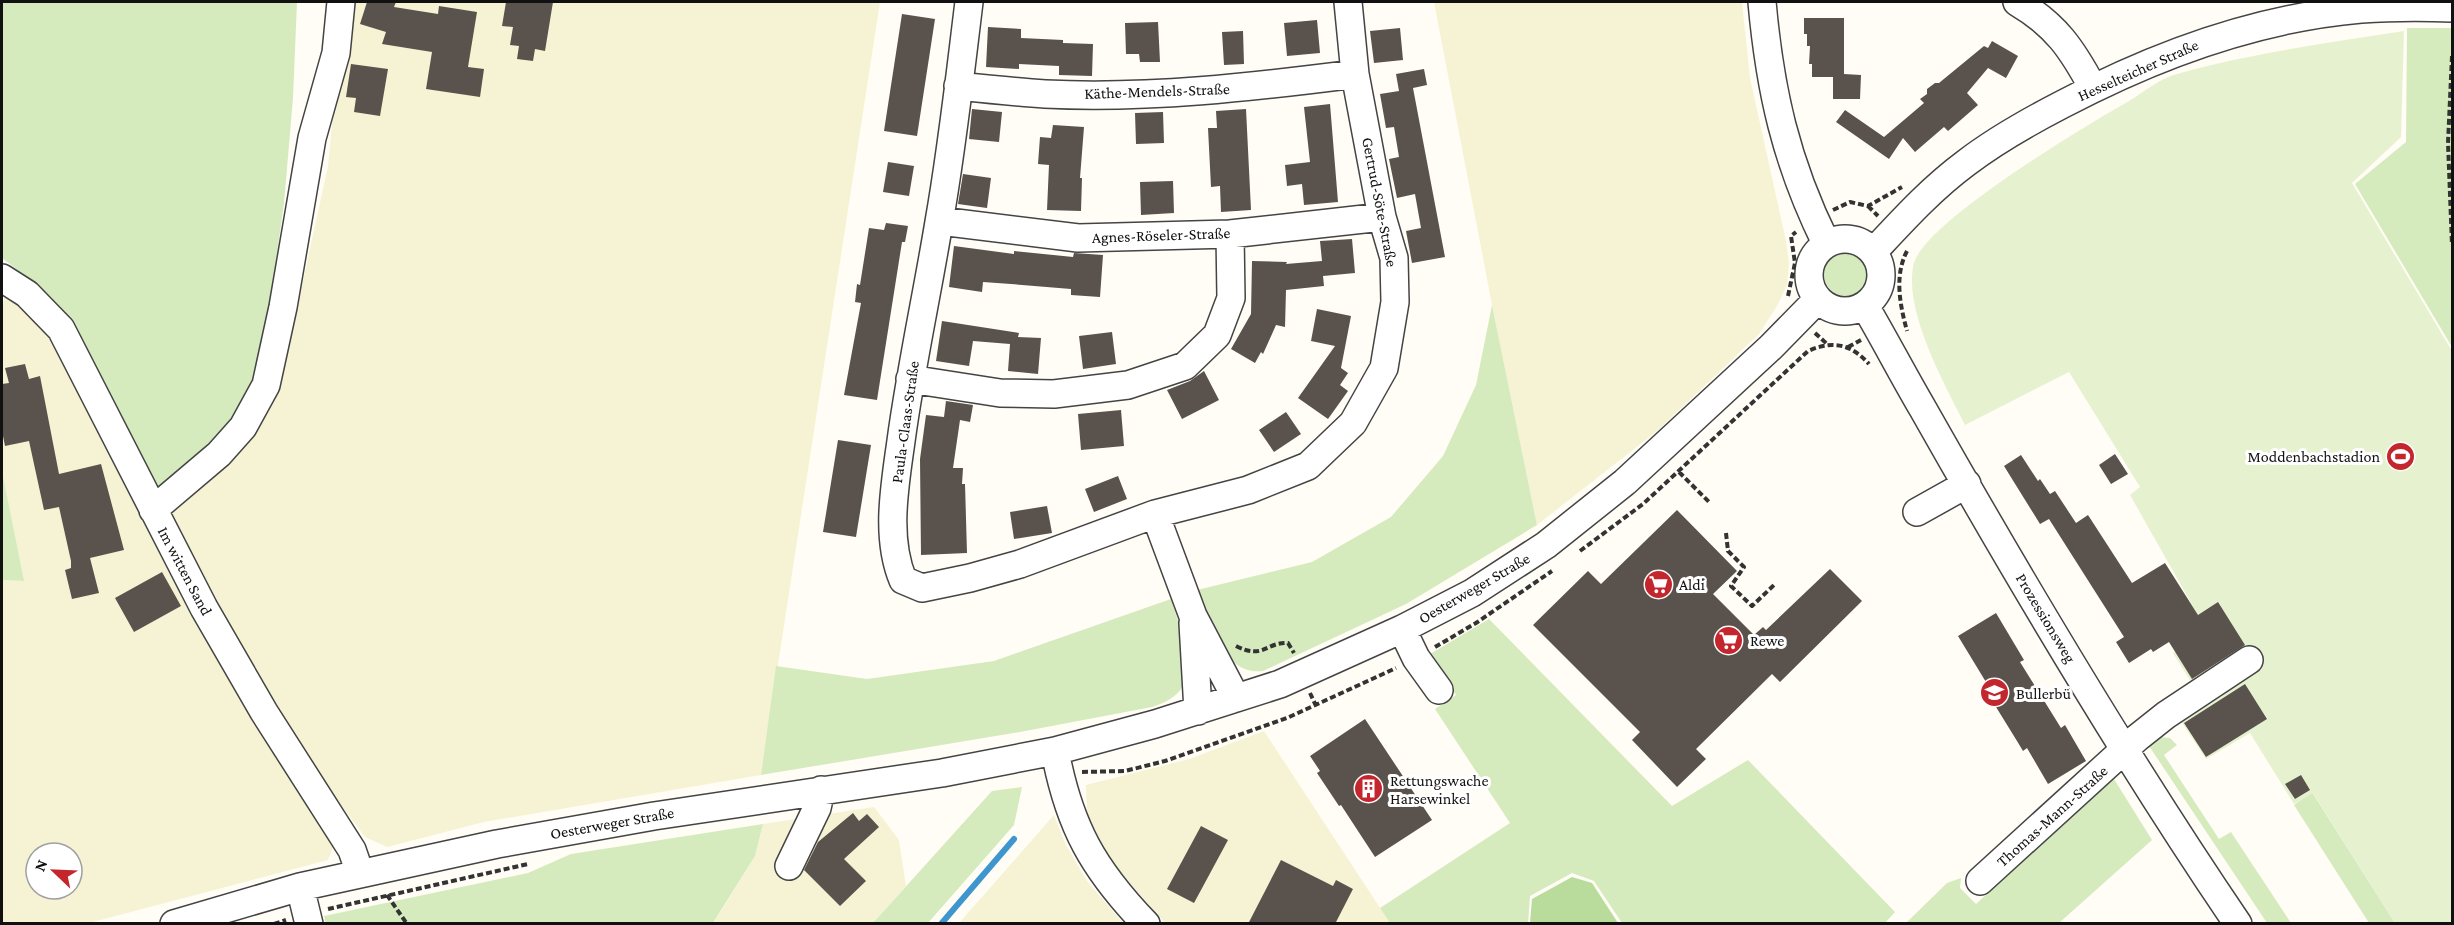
<svg xmlns="http://www.w3.org/2000/svg" width="2454" height="925" viewBox="0 0 2454 925" font-family="'Crimson Pro',serif">
  <style>
    .farmland { fill: #f6f3d4; fill-rule: evenodd }
    .green { fill: #d5ebbd }
    .forest { fill: #b9dc9c }
    .pitch { fill: #e6f2cf }
    .lines { fill: none; stroke-linecap: round; stroke-linejoin: round }
    .stream { stroke: #3f96cf; stroke-width: 6 }
    .building { fill: #5a524d }
    .minor-casing { stroke: #444; stroke-width: 30 }
    .path { stroke: #333; stroke-width: 4; stroke-dasharray: 6 3; stroke-linecap: butt }
    .minor { stroke: #fff; stroke-width: 27 }
    .labels { text-anchor: middle; dominant-baseline: central; stroke-width: 6; stroke-linejoin: round; paint-order: stroke }
    .street-label { font-size: 16px; fill: #111; stroke: #fff }
    .poi-label { font-size: 16px; fill: #111; stroke: #fff; text-anchor: start }
  </style>
  <rect width="100%" height="100%" fill="#fffdf5"/>
  <path class="farmland" d="M 344,2 L 880,2 L 761,775 L 484,822 L 387,847 L 365,837 L 311,765 L 165,512 L 274,388 L 293,327 L 328,166 Z
    M 1434,2 L 1742,2 L 1750,78 L 1786,241 L 1789,263 L 1787,285 L 1777,306 L 1759,334 L 1657,431 L 1537,525 L 1492,305 Z
    M 5,292 L 36,311 L 335,843 L 328,860 L 89,923 L 2,923 L 2,580 L 23,581 L 2,471 L 2,311 ZM 36,853 L 72,853 L 72,889 L 36,889 Z
    M 1264,731 L 1390,923 L 1165,923 L 1114,865 L 1087,815 L 1086,785 L 1189,759 Z
    M 874,807 L 899,840 L 906,886 L 873,923 L 713,924 L 755,856 L 763,824 Z
    M 1054,815 L 1065,843 L 1087,881 L 1123,923 L 959,923 Z"/>
  <path class="green" d="M 2,2 L 297,2 L 293,98 L 284,203 L 261,367 L 238,418 L 154,494 L 35,283 L 2,258 Z
    M 2407,28 L 2452,28 L 2452,347 L 2355,184 L 2406,142 Z
    M1824 274a22 22 0 1 1 44 0a22 22 0 1 1-44 0Z
    M 1492,305 L 1537,525 L 1406,604 L 1263,671 C 1222,676 1209,620 1197,590 L 1312,562 L 1391,517 L 1443,456 L 1476,385 Z
    M 2,471 L 24,581 L 2,580 Z
    M 1171,599 C 1178,622 1195,664 1183,686 C 1176,698 1164,703 1152,707 L 1020,732 L 761,775 L 776,666 L 867,679 L 994,661 Z
    M 1489,619 L 1672,806 L 1748,760 L 1895,912 L 1884,924 L 1622,923 L 1594,881 L 1572,873 L 1530,896 L 1528,923 L 1390,923 L 1380,908 L 1510,823 L 1435,709 L 1456,695 L 1430,654 Z
    M 2158,737 L 2170,738 L 2177,745 L 2164,755 L 2219,839 L 2231,832 L 2291,923 L 2267,923 L 2147,743 Z
    M 2114,779 L 2152,840 L 2059,923 L 1906,923 L 1947,883 L 1961,878 L 1960,888 L 1976,904 Z
    M 1022,787 L 1014,825 L 928,923 L 873,923 L 992,791 Z
    M 2312,792 L 2395,923 L 2369,923 L 2294,805 Z
    M 763,824 L 755,856 L 713,923 L 326,924 L 324,916 L 528,873 L 571,854 Z"/>
  <path class="forest" d="M 1572,877 L 1592,883 L 1618,923 L 1530,923 L 1532,899 Z"/>
  <path class="pitch" d="M 2404,31 L 2401,137 L 2352,183 L 2452,351 L 2452,923 L 2395,923 L 2313,793 L 2294,804 L 2250,733 L 2206,759 L 2181,721 L 2223,696 L 2210,675 L 2193,685 L 2173,653 L 2207,631 L 2130,495 L 2140,487 L 2069,372 L 1965,425 C 1945,385 1902,309 1914,263 C 1926,221 2087,125 2129,101 C 2144,92 2160,78 2177,74 C 2251,53 2328,43 2404,31 Z"/>
  <g class="lines">
    <path class="stream" d="M 941,924 L 1014,839"/>
  </g>
  <path class="building" d="M 367,2 L 396,2 L 394,7 L 438,14 L 439,6 L 477,12 L 468,67 L 484,69 L 480,97 L 426,89 L 432,52 L 382,44 L 386,32 L 360,24 Z
    M 506,2 L 553,2 L 545,51 L 535,49 L 533,61 L 517,59 L 519,46 L 510,45 L 513,27 L 502,26 Z
    M 902,14 L 935,19 L 917,136 L 884,131 Z
    M 1804,18 L 1844,18 L 1844,74 L 1861,75 L 1860,99 L 1833,99 L 1833,77 L 1812,77 L 1812,64 L 1809,64 L 1810,46 L 1807,46 L 1807,34 L 1804,34 Z
    M 1317,20 L 1320,53 L 1287,56 L 1284,23 Z
    M 1158,22 L 1160,62 L 1140,62 L 1139,54 L 1126,54 L 1125,23 Z
    M 988,27 L 1021,29 L 1021,38 L 1063,40 L 1063,43 L 1093,44 L 1092,76 L 1059,75 L 1059,66 L 1019,64 L 1019,69 L 986,67 Z
    M 1400,28 L 1403,60 L 1374,63 L 1370,31 Z
    M 1243,31 L 1244,64 L 1224,65 L 1222,32 Z
    M 1992,41 L 2018,56 L 2006,78 L 1988,68 L 1967,93 L 1978,105 L 1948,131 L 1944,127 L 1915,152 L 1903,138 L 1889,159 L 1836,122 L 1845,110 L 1884,137 L 1924,103 L 1920,99 L 1927,94 L 1927,89 L 1935,83 L 1939,83 L 1984,46 L 1988,48 Z
    M 351,64 L 388,69 L 380,116 L 354,112 L 356,98 L 346,97 Z
    M 1424,69 L 1427,85 L 1413,88 L 1445,257 L 1412,263 L 1406,231 L 1421,228 L 1415,194 L 1397,198 L 1389,159 L 1399,157 L 1394,127 L 1386,128 L 1380,94 L 1399,91 L 1396,74 Z
    M 1330,104 L 1338,202 L 1304,205 L 1302,184 L 1287,186 L 1285,165 L 1310,162 L 1304,107 Z
    M 972,109 L 1002,112 L 999,142 L 969,139 Z
    M 1246,109 L 1251,210 L 1221,212 L 1220,186 L 1211,187 L 1208,128 L 1217,128 L 1216,111 Z
    M 1163,112 L 1164,143 L 1136,144 L 1135,113 Z
    M 1053,125 L 1084,127 L 1080,178 L 1082,178 L 1081,211 L 1047,210 L 1049,165 L 1038,164 L 1040,137 L 1051,138 Z
    M 888,162 L 914,166 L 909,196 L 883,192 Z
    M 963,174 L 991,178 L 987,208 L 958,204 Z
    M 1173,181 L 1174,213 L 1141,215 L 1140,182 Z
    M 886,223 L 908,226 L 905,242 L 902,242 L 877,400 L 844,395 L 861,303 L 855,302 L 857,284 L 860,285 L 869,228 L 884,230 Z
    M 1352,239 L 1355,273 L 1323,276 L 1324,286 L 1286,290 L 1285,327 L 1276,325 L 1263,354 L 1261,352 L 1255,363 L 1231,349 L 1251,314 L 1252,261 L 1287,262 L 1286,264 L 1322,261 L 1320,241 Z
    M 954,246 L 1014,254 L 1014,251 L 1073,257 L 1074,253 L 1103,255 L 1100,297 L 1071,295 L 1071,289 L 1011,284 L 983,282 L 982,292 L 949,287 Z
    M 1317,309 L 1351,316 L 1341,368 L 1348,373 L 1340,385 L 1348,391 L 1328,419 L 1298,398 L 1335,346 L 1311,341 Z
    M 942,321 L 1019,333 L 1018,337 L 1041,338 L 1038,374 L 1008,371 L 1010,344 L 973,341 L 969,366 L 936,361 Z
    M 1112,332 L 1116,364 L 1083,369 L 1079,336 Z
    M 25,364 L 29,379 L 40,376 L 59,474 L 101,464 L 124,550 L 90,558 L 99,593 L 72,599 L 65,570 L 71,568 L 71,561 L 59,507 L 44,510 L 29,441 L 5,446 L 2,431 L 2,384 L 9,383 L 5,368 Z
    M 1204,371 L 1219,400 L 1182,419 L 1167,390 L 1190,381 Z
    M 946,401 L 973,405 L 970,422 L 960,420 L 953,468 L 963,468 L 962,484 L 965,484 L 967,553 L 921,555 L 920,459 L 926,415 L 944,417 Z
    M 1121,410 L 1124,446 L 1081,450 L 1078,414 Z
    M 1286,412 L 1301,434 L 1274,452 L 1259,430 Z
    M 838,440 L 871,445 L 856,537 L 823,532 Z
    M 2115,454 L 2128,474 L 2111,484 L 2099,465 Z
    M 2021,455 L 2038,481 L 2040,479 L 2050,494 L 2055,491 L 2076,523 L 2088,515 L 2132,583 L 2165,563 L 2198,615 L 2218,602 L 2245,645 L 2192,679 L 2169,642 L 2153,652 L 2151,649 L 2129,663 L 2116,642 L 2124,637 L 2049,519 L 2040,524 L 2004,466 Z
    M 1118,476 L 1127,499 L 1094,512 L 1085,489 Z
    M 1047,506 L 1052,533 L 1014,539 L 1010,512 Z
    M 1677,510 L 1737,571 L 1713,594 L 1754,635 L 1763,627 L 1766,630 L 1830,569 L 1862,601 L 1780,682 L 1772,674 L 1696,749 L 1706,759 L 1677,787 L 1632,740 L 1640,732 L 1533,625 L 1588,571 L 1601,584 Z
    M 162,572 L 181,606 L 134,632 L 115,598 Z
    M 1996,613 L 2024,660 L 2020,662 L 2061,728 L 2065,725 L 2086,761 L 2048,784 L 2027,748 L 2023,751 L 2017,741 L 1988,694 L 1992,692 L 1958,636 Z
    M 2245,684 L 2267,719 L 2206,757 L 2184,723 Z
    M 1365,719 L 1432,820 L 1375,857 L 1341,805 L 1339,806 L 1317,773 L 1320,771 L 1310,756 Z
    M 2301,775 L 2310,790 L 2295,799 L 2285,784 Z
    M 853,813 L 859,821 L 867,814 L 879,827 L 844,859 L 866,881 L 840,906 L 804,870 L 818,842 Z
    M 1201,826 L 1228,840 L 1194,903 L 1167,889 Z
    M 1281,860 L 1333,886 L 1336,880 L 1353,889 L 1335,924 L 1248,924 Z"/>
  <g class="lines">
    <defs>
      <path id="minor" d="M 969,2 C 960,75 952,149 939,222 C 927,295 911,367 901,441 C 895,485 885,537 903,580 L 922,588 L 970,578 L 1020,564 L 1155,514 L 1248,490 L 1308,466 L 1353,423 L 1384,368 L 1395,302 L 1394,258 L 1382,217 L 1355,74 L 1348,2
        M 1762,2 C 1770,91 1786,162 1826,243
        M 2017,2 C 2056,25 2072,49 2093,88
        M 958,86 C 987,89 1016,92 1045,94 C 1148,99 1253,87 1355,74
        M 940,221 L 1078,238 L 1230,234 L 1382,217
        M1809 275a36 36 0 1 1 72 0a36 36 0 1 1-72 0Z
        M 1874,251 C 1903,220 1931,189 1966,163 C 1996,140 2030,121 2063,104 C 2156,55 2257,18 2361,9 C 2392,7 2422,7 2452,8
        M 2,278 L 27,294 L 61,329 L 204,608 L 264,712 L 352,850 L 360,873
        M 1865,306 C 1885,340 1903,375 1923,409 C 2022,584 2125,758 2238,924
        M 910,379 L 1000,393 L 1054,394 L 1128,385 L 1185,366 L 1217,335 L 1231,298 L 1230,234
        M 153,510 L 219,454 L 243,427 L 266,385 L 283,307 L 312,138 L 336,53 L 341,2
        M 1917,512 L 1967,484
        M 1155,514 L 1193,616 L 1236,698
        M 1193,623 L 1198,711
        M 1402,629 L 1416,658 L 1439,690
        M 1055,751 C 1069,826 1093,869 1146,924
        M 789,866 L 817,808 L 821,790
        M 1980,881 L 2137,738 L 2166,715 L 2249,660
        M 300,887 L 309,924
        M 174,924 L 300,887 L 497,844 L 654,816 L 942,773 L 1055,751 L 1155,724 L 1280,684 L 1402,629 L 1472,593 L 1546,545 L 1625,482 L 1771,347 L 1818,299"/>
    </defs>
    <use href="#minor" class="minor-casing"/>
    <path class="path" d="M 2452,56 L 2448,143 L 2452,245
      M 1868,206 L 1878,216
      M 1833,210 L 1850,202 L 1868,206 L 1902,187
      M 1907,251 C 1894,276 1900,305 1907,331
      M 1788,296 L 1795,263 L 1791,236 L 1796,232
      M 1815,333 L 1827,344
      M 1848,347 L 1861,340
      M 1679,472 L 1709,502
      M 1726,533 L 1728,551 L 1744,567 L 1731,586 L 1752,606 L 1774,585
      M 1580,551 L 1643,504 L 1808,351 C 1833,340 1851,344 1869,364
      M 1236,646 C 1264,660 1265,642 1288,643 L 1294,653
      M 1435,647 L 1476,623 L 1552,571
      M 1310,693 L 1316,706
      M 1082,772 L 1125,771 L 1165,761 L 1287,718 L 1396,668
      M 387,895 L 407,924
      M 328,909 L 528,864
      M 274,924 L 286,920"/>
    <use href="#minor" class="minor"/>
  </g>
  <defs>
    <symbol id="stadium-disc" viewBox="-11 -11 22 22"><circle r="9.5" fill="#c4262e" stroke="#fff"/><path d="M0-5a6.5 5 0 1 0 0 10a6.5 5 0 1 0 0-10ZM-3.5-1.8h7v3.6h-7Z" fill="#fff"/></symbol>
    <symbol id="supermarket-disc" viewBox="-11 -11 22 22"><circle r="9.5" fill="#c4262e" stroke="#fff"/><path d="M-6-5.5h2.5l.6 2H6L4.5 2H-2.5L-4.4-4H-6ZM-1.5 3.2a1.3 1.3 0 1 0 .1 0ZM3 3.2a1.3 1.3 0 1 0 .1 0Z" fill="#fff"/></symbol>
    <symbol id="school-disc" viewBox="-11 -11 22 22"><circle r="9.5" fill="#c4262e" stroke="#fff"/><path d="M0-5L7-2L0 1L-7-2ZM-4 1L0 2.5L4 1V4Q0 6-4 4Z" fill="#fff"/></symbol>
    <symbol id="building-disc" viewBox="-11 -11 22 22"><circle r="9.5" fill="#c4262e" stroke="#fff"/><path d="M-4-6H4V6H1V3H-1V6H-4ZM-2.5-4.3h1.7v1.8h-1.7ZM.8-4.3h1.7v1.8H.8ZM-2.5-1h1.7V.8h-1.7ZM.8-1h1.7V.8H.8Z" fill="#fff"/></symbol>
  </defs>
  <g fill-rule="evenodd">
    <use href="#stadium-disc" x="2384" y="440" width="33" height="33"/>
    <use href="#supermarket-disc" x="1642" y="568" width="33" height="33"/>
    <use href="#supermarket-disc" x="1712" y="624" width="33" height="33"/>
    <use href="#school-disc" x="1978" y="676" width="33" height="33"/>
    <use href="#building-disc" x="1352" y="772" width="33" height="33"/>
  </g>
  <g class="labels">
    <g class="street-label">
      <text transform="translate(2138 70) rotate(-24)">Hesselteicher Straße</text>
      <text transform="translate(1157 91) rotate(-2)">Käthe-Mendels-Straße</text>
      <text transform="translate(1380 202) rotate(79)">Gertrud-Söte-Straße</text>
      <text transform="translate(1161 235) rotate(-2)">Agnes-Röseler-Straße</text>
      <text transform="translate(905 422) rotate(-82)">Paula-Claas-Straße</text>
      <text transform="translate(185 571) rotate(62)">Im witten Sand</text>
      <text transform="translate(1474 588) rotate(-30)">Oesterweger Straße</text>
      <text transform="translate(2046 618) rotate(59)">Prozessionsweg</text>
      <text transform="translate(2052 816) rotate(-42)">Thomas-Mann-Straße</text>
      <text transform="translate(612 823) rotate(-10)">Oesterweger Straße</text>
    </g>
    <g class="poi-label">
      <text x="2380" y="456" text-anchor="end">Moddenbachstadion</text>
      <text x="1679" y="584">Aldi</text>
      <text x="1750" y="640">Rewe</text>
      <text x="2016" y="693">Bullerbü</text>
      <text x="1390" y="780">Rettungswache<tspan x="1390" dy="18">Harsewinkel</tspan></text>
    </g>
  </g>
  <rect width="2454" height="925" fill="none" stroke="#111111" stroke-width="6"/>
  <g transform="translate(54 871) rotate(293)"><circle r="28" fill="#ffffff" stroke="#a0a0a0" stroke-width="1.5"/>
  <path d="M0-4.5L10 22L0 15L-10 22Z" fill="#c4262e"/>
  <text y="-9" font-size="16" font-weight="bold" text-anchor="middle" fill="#111111">N</text>
  </g>
</svg>
